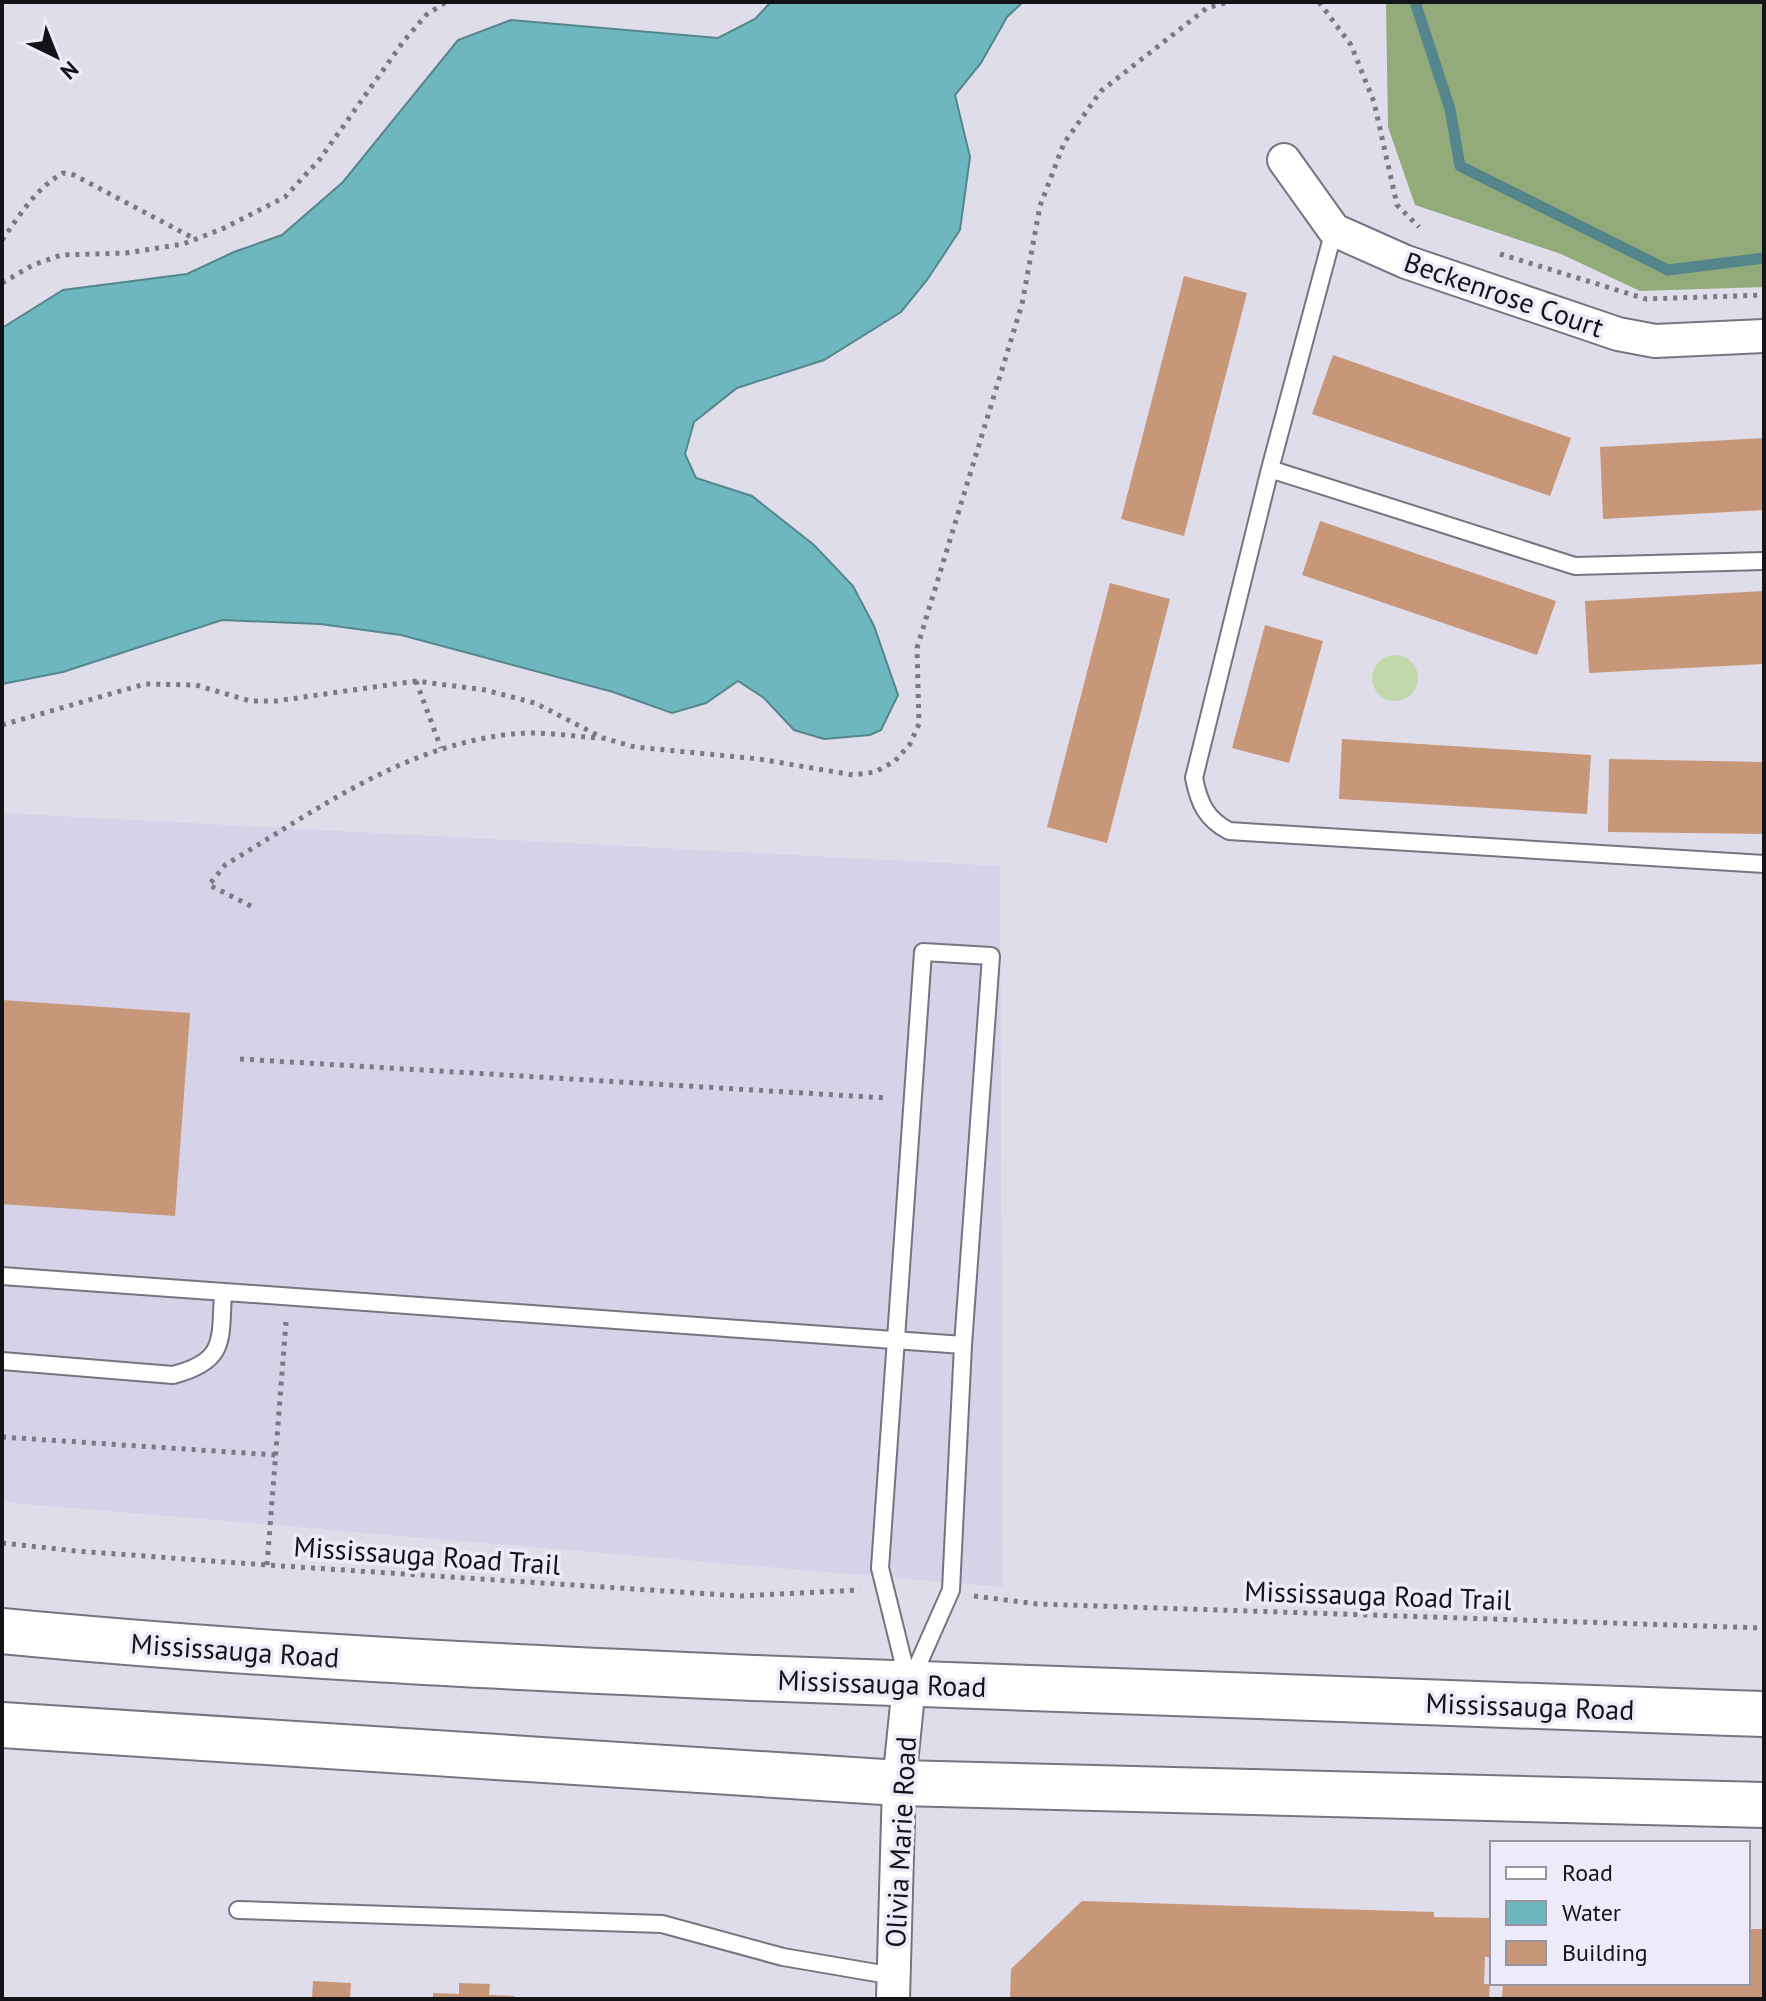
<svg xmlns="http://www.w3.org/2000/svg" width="1766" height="2001" viewBox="0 0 1766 2001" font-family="'PT Sans',sans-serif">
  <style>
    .built { fill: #d6d2e7 }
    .green { fill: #c2d8ab }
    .forest { fill: #93aa7a }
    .water { fill: #6fb7be; stroke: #54868c; stroke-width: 2 }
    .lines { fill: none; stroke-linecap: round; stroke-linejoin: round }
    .stream { stroke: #54868c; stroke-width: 11 }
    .building { fill: #c89679 }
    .lane-casing { stroke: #767480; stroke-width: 20 }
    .street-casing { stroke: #767480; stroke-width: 36 }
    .primary-casing { stroke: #767480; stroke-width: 48 }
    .path { stroke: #7b7983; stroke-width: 5; stroke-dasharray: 4 6; stroke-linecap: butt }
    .lane { stroke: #fff; stroke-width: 16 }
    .street { stroke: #fff; stroke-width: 32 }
    .primary { stroke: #fff; stroke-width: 44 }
    .labels { text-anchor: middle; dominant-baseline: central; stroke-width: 7; stroke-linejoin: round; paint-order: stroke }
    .street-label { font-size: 28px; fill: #141318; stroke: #edebf9 }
  </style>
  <rect width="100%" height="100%" fill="#e0ddeb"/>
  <path class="built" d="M 2,813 L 1000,866 L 1003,1587 L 2,1502 Z"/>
  <path class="green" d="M1372 678a23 23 0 1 1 46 0a23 23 0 1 1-46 0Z"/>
  <path class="forest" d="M 1386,2 L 1764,2 L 1764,287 L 1640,291 L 1561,254 L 1415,205 L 1388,127 Z"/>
  <path class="water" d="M 771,2 L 1023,2 L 1007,17 L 981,63 L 955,95 L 970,157 L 960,230 L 927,280 L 901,312 L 824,360 L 737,388 L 694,422 L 685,454 L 696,478 L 752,496 L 814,545 L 853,586 L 874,626 L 898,695 L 881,730 L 870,735 L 824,739 L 794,730 L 764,698 L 738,681 L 706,703 L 672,713 L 613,692 L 401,635 L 320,624 L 222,620 L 63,672 L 2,684 L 2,328 L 63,290 L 187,274 L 234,252 L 282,235 L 343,182 L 458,40 L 511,20 L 718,38 L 755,19 Z"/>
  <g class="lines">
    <path class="stream" d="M 1415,2 L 1450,109 L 1460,166 L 1668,270 L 1764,258"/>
  </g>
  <path class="building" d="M 1184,276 L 1247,293 L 1184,536 L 1121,519 Z
    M 1333,355 L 1571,438 L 1550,496 L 1312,414 Z
    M 1764,438 L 1764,510 L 1603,519 L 1600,447 Z
    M 1320,521 L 1556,601 L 1537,655 L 1302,575 Z
    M 1110,583 L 1170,599 L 1107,843 L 1047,827 Z
    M 1764,591 L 1764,664 L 1589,673 L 1585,601 Z
    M 1265,625 L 1323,641 L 1289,763 L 1232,748 Z
    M 1342,739 L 1591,755 L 1587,814 L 1339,799 Z
    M 1609,759 L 1764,762 L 1764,834 L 1608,832 Z
    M 2,1000 L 190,1013 L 175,1216 L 2,1204 Z
    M 1082,1901 L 1434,1912 L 1434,1917 L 1491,1918 L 1490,1957 L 1485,1957 L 1484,1984 L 1490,1984 L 1489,1999 L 1010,1999 L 1011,1969 Z
    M 1748,1929 L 1764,1929 L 1764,1999 L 1502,1999 L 1503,1983 L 1748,1983 Z
    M 313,1981 L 351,1983 L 350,1999 L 312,1999 Z
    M 459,1983 L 490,1984 L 489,1995 L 514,1996 L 514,1999 L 433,1999 L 433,1993 L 459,1994 Z"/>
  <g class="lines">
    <defs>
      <path id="lane" d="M 1270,469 L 1334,230
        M 1764,561 L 1575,566 L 1270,469 L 1194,778 C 1199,803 1206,819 1229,831 L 1764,864
        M 923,952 L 991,956 L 963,1345 L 951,1590 L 909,1685 L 880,1568 Z
        M 2,1276 L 963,1345
        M 2,1361 L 173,1375 C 227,1361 220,1340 223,1293
        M 238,1910 L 662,1924 L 783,1957 L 894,1976"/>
      <path id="street" d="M 1284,160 L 1334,230 L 1406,262 L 1618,334 L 1655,341 L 1764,336
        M 893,1999 L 899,1783 L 909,1685"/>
      <path id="primary" d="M 2,1631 C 252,1655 503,1667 754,1678 C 1090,1693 1427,1704 1764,1714
        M 2,1725 L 899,1783 L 1764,1805"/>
    </defs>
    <use href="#lane" class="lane-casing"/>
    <use href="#street" class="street-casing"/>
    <use href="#primary" class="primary-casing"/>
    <path class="path" d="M 1319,2 L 1351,45 L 1374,102 L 1397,205 L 1419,227
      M 2,240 C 20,215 36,188 63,173 L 74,175 L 195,239
      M 1500,254 L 1646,299 L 1764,295
      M 2,283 L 33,265 L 61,255 L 126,253 L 183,244 L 222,229 L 285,197 L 320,159 L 403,42 L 426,15 L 446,2
      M 416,681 L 441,748
      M 2,725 L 145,684 L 196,685 L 250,701 L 276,701 L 416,681 L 485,690 L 535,703 L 603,738 L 635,747 L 759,759 L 853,775 L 875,772 L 895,761 L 910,744 L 919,724 L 917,648 L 1022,304 L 1040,206 L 1064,143 L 1101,91 L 1207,8 L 1228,2
      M 251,906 L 209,885 L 225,865 C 317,810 402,746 512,734 C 539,731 570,736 598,738
      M 240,1059 L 886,1098
      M 2,1437 L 275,1455
      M 2,1543 L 76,1551 L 267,1565 L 741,1596 L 860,1590
      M 267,1565 L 286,1322
      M 974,1596 L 1037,1604 L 1764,1628"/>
    <use href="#lane" class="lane"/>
    <use href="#street" class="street"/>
    <use href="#primary" class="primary"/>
  </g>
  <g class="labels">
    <g class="street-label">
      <text transform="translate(1504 294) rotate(19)">Beckenrose Court</text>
      <text transform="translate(427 1555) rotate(4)">Mississauga Road Trail</text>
      <text transform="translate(1378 1595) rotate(2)">Mississauga Road Trail</text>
      <text transform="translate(235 1650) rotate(4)">Mississauga Road</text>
      <text transform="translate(882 1683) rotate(2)">Mississauga Road</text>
      <text transform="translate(1530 1706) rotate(2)">Mississauga Road</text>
      <text transform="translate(900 1842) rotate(-87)">Olivia Marie Road</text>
    </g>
  </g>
  <rect width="1766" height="2001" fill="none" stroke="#141318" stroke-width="8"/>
  <rect x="1490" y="1841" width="260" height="144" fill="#edebf9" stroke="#96959f" stroke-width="2"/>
  <rect x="1506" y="1867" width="40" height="12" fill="#ffffff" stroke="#96959f" stroke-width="2"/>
  <text x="1562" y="1881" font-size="24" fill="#141318">Road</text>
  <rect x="1506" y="1901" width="40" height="24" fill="#6fb7be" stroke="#96959f" stroke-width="2"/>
  <text x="1562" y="1921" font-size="24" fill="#141318">Water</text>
  <rect x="1506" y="1941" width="40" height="24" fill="#c89679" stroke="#96959f" stroke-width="2"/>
  <text x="1562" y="1961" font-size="24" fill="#141318">Building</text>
  <g transform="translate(56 56) rotate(137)" stroke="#edebf9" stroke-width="6" paint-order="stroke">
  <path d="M0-6L14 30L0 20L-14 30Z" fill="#141318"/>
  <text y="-12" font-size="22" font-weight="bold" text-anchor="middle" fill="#141318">N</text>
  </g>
</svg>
